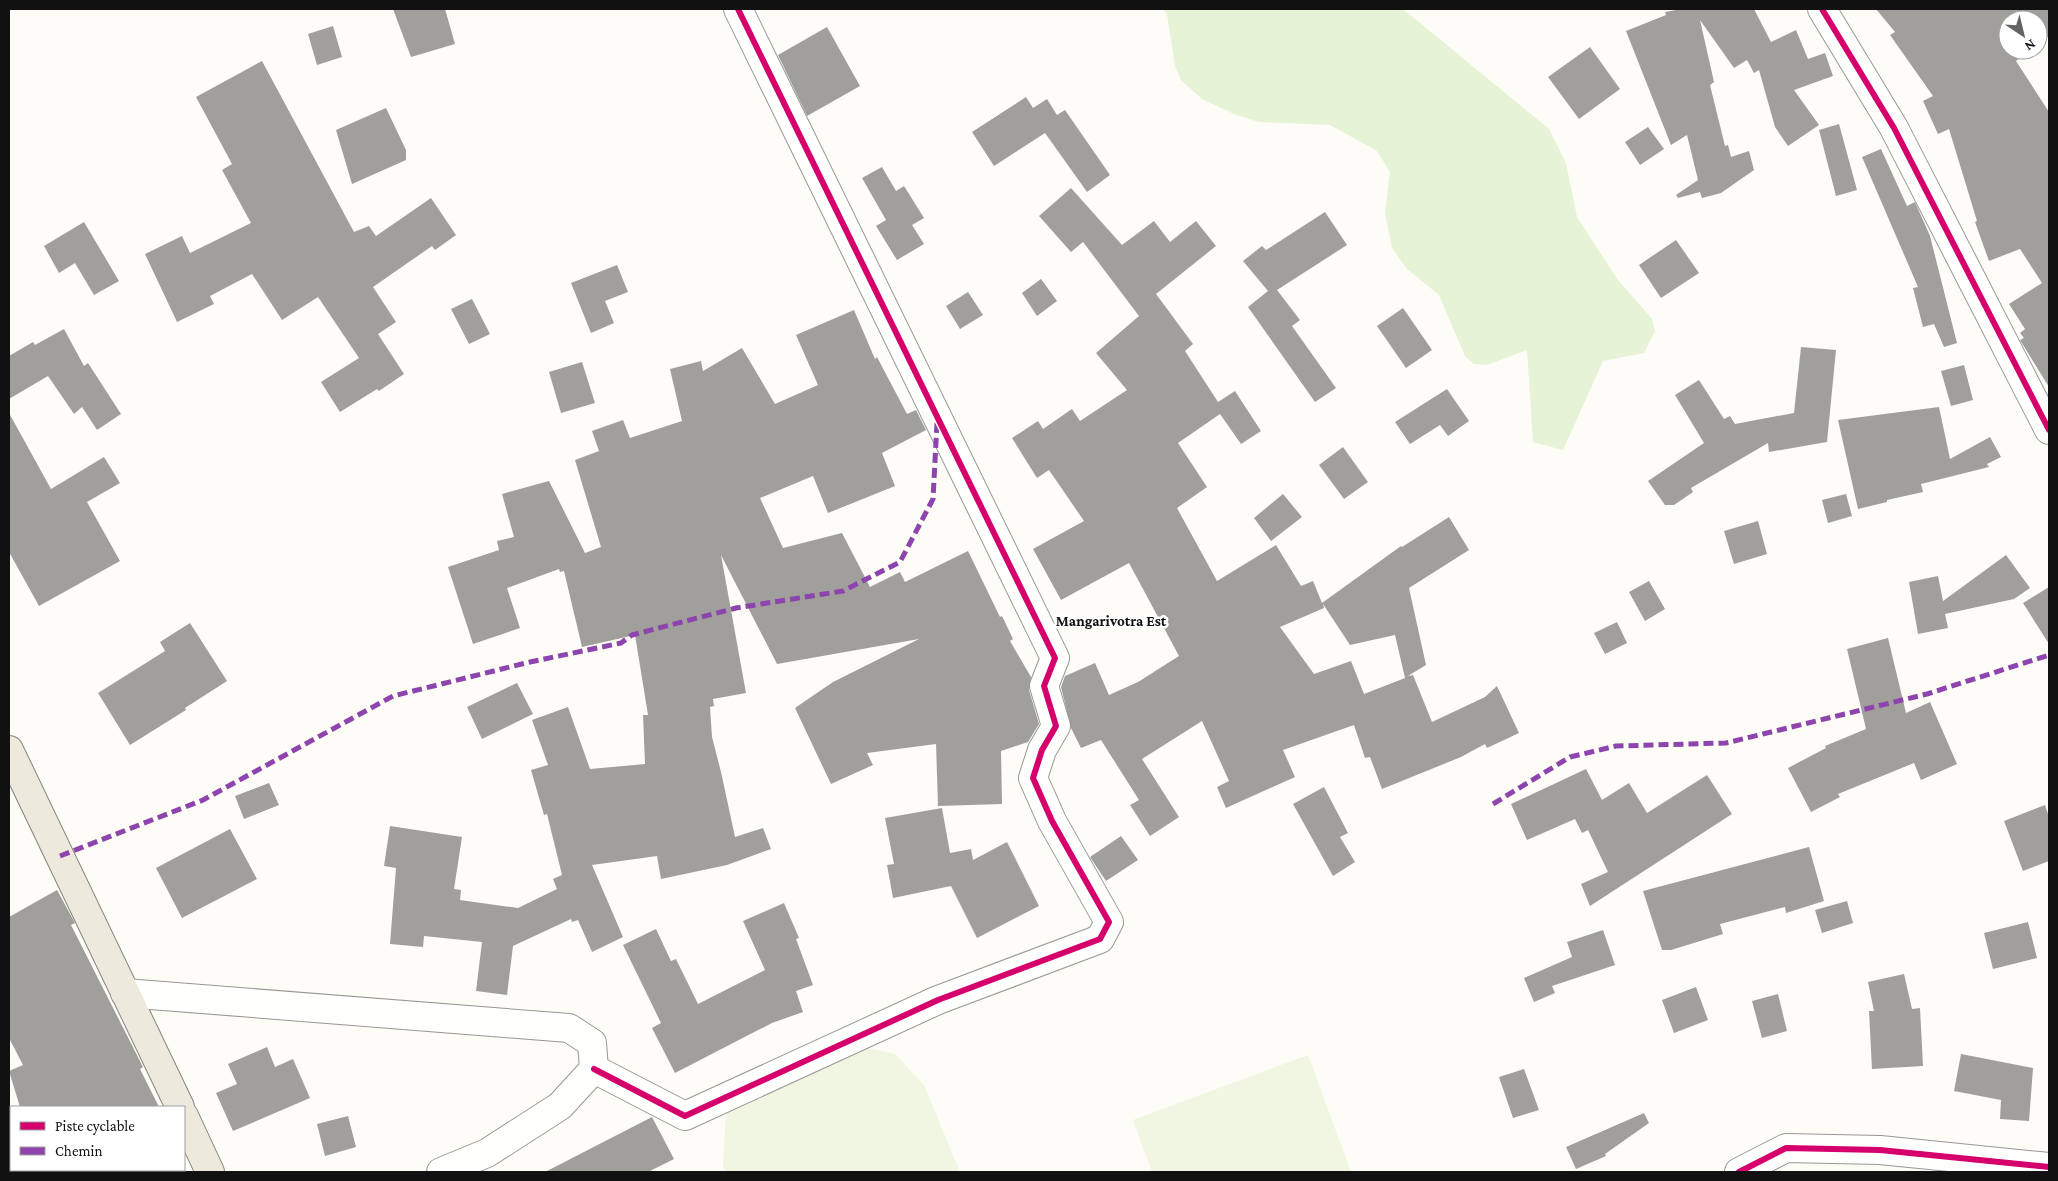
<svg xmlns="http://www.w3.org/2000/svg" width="2058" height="1181" viewBox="0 0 2058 1181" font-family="'Crimson Pro',serif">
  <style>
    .green { fill: #e7f3d7 }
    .pitch { fill: #f0f6e1 }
    .building { fill: #a19f9c; fill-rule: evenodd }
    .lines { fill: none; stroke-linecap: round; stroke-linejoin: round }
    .minor-casing { stroke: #979795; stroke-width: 30 }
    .major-casing { stroke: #858482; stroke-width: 30 }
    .minor { stroke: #fffffe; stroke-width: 28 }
    .major { stroke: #ede9dc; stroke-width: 28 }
    .quiet { stroke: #8e44ad; stroke-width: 5; stroke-dasharray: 10 5; stroke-linecap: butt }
    .cycleway-casing { stroke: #fff; stroke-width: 9 }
    .cycleway { stroke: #d6006c; stroke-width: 6 }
    .labels { text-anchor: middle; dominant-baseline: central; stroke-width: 5; stroke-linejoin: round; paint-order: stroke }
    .neighbourhood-label { font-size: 15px; font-weight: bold; fill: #111; stroke: #fff }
  </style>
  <rect width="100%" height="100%" fill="#fdfcf7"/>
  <path class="green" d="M 1162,9 L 1403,9 L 1549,129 L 1566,163 L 1577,217 L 1618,280 L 1652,319 L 1655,331 L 1644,353 L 1603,361 L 1563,450 L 1533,442 L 1527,350 L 1487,365 L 1474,364 L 1465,356 L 1439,295 L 1406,268 L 1392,248 L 1385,213 L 1390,172 L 1377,151 L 1330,125 L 1259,122 L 1236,115 L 1202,99 L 1181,80 L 1175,66 L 1167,14 Z"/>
  <path class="pitch" d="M 845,1043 L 895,1054 L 924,1085 L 960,1172 L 726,1172 L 723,1166 L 726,1108 Z
    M 1308,1055 L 1351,1172 L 1152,1172 L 1133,1120 Z"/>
  <path class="building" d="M 393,9 L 445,9 L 455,44 L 411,57 Z
    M 1682,9 L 1754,9 L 1771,42 L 1796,30 L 1808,59 L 1825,53 L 1833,76 L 1794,90 L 1819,125 L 1788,146 L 1775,127 L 1759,70 L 1754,73 L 1747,60 L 1734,68 L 1700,20 L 1714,82 L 1710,85 L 1725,146 L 1728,145 L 1731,157 L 1749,151 L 1754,170 L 1721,193 L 1702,198 L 1700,192 L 1678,198 L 1676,195 L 1698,180 L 1687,135 L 1671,145 L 1626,31 L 1666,15 L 1665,12 Z
    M 1876,9 L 2049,9 L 2049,36 L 2038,44 L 2038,20 L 2008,20 L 2008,50 L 2029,50 L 2016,61 L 2049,112 L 2049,387 L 2020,340 L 2024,338 L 2020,333 L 2025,329 L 2009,304 L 2042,283 L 2020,249 L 1989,261 L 1975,222 L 1977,221 L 1949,129 L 1938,134 L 1923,101 L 1933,96 L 1890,35 L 1895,32 Z
    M 333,26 L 342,57 L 317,65 L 308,34 Z
    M 827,27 L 860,86 L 807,116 L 778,55 Z
    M 1590,47 L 1620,89 L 1579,119 L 1548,77 Z
    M 262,61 L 354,232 L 369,226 L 376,236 L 431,198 L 456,235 L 435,250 L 432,246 L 373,287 L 396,322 L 378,334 L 404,374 L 379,391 L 377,389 L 340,412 L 321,382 L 359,358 L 318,297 L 282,320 L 252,274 L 210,296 L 214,304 L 177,322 L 145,254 L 182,236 L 190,253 L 251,223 L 222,170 L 232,164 L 196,97 Z
    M 1026,97 L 1033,108 L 1047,99 L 1057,115 L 1065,110 L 1110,175 L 1087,192 L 1045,133 L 994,166 L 972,132 Z
    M 386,108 L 406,150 L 406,160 L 352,184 L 336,130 Z
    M 1839,124 L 1857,190 L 1836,196 L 1819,130 Z
    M 1648,127 L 1664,149 L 1640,165 L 1625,142 Z
    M 1881,149 L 1907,206 L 1915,202 L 1930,236 L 1957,343 L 1944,347 L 1934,324 L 1923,327 L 1913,288 L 1918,287 L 1862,157 Z
    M 882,167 L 896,191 L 904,186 L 924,218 L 912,225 L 924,244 L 897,260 L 876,226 L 886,220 L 862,178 Z
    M 1071,188 L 1122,245 L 1154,221 L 1170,242 L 1196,221 L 1216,246 L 1156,294 L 1193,344 L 1185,351 L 1218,402 L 1235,391 L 1261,431 L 1241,444 L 1220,414 L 1178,443 L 1207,487 L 1177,508 L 1217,581 L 1276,545 L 1301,586 L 1313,581 L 1322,603 L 1401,546 L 1402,547 L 1449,517 L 1469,550 L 1409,588 L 1426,665 L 1408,676 L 1413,675 L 1432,722 L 1485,697 L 1497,686 L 1519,733 L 1487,748 L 1485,744 L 1461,757 L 1382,789 L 1370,757 L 1365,758 L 1354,725 L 1283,750 L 1295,777 L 1226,808 L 1217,787 L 1229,781 L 1202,721 L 1142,759 L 1179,817 L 1150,836 L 1130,805 L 1139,800 L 1101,740 L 1081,748 L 1071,728 L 1061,687 L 1065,676 L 1095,663 L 1109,695 L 1138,682 L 1179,656 L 1129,563 L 1061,600 L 1033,549 L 1084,521 L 1049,470 L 1037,478 L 1012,438 L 1038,421 L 1043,429 L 1072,409 L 1080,421 L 1127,390 L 1096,353 L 1139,316 L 1083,242 L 1071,252 L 1039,216 ZM 1323,604 L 1350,645 L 1395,635 L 1405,678 L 1364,694 L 1351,661 L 1314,674 L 1280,627 L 1324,608 Z
    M 1325,212 L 1347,245 L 1277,290 L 1300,320 L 1292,326 L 1336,388 L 1315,402 L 1248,307 L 1268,291 L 1243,261 L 1262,246 L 1266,250 Z
    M 84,222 L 119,281 L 94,295 L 75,263 L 59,273 L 44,246 Z
    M 1676,240 L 1699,273 L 1661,298 L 1639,265 Z
    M 617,265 L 628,292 L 605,301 L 614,323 L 591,333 L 571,283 Z
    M 1041,279 L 1057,301 L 1037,316 L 1022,293 Z
    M 968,292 L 983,315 L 960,329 L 946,306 Z
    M 472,299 L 490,334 L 469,344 L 451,309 Z
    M 1403,308 L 1432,350 L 1406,368 L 1377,326 Z
    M 854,310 L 875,359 L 877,357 L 907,414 L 916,410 L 926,430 L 882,453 L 895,486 L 828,513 L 813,476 L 760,498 L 783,548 L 842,533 L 870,587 L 900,572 L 905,582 L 968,551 L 1000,617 L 1002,616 L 1013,639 L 1010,641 L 1031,677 L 1029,690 L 1039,724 L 1028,742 L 1001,751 L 1002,804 L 938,806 L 936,744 L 867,753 L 873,765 L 831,784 L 795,708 L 833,682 L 919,639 L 777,664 L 721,555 L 746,693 L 713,699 L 714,706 L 710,707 L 712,737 L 721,772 L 735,837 L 763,828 L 771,849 L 727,865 L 661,879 L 657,856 L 592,865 L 623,937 L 592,952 L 578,920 L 572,922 L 571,919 L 513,946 L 507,995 L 476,991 L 482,942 L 424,936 L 423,947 L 390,944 L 396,868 L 384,866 L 390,826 L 462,837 L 454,889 L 461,890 L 460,900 L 518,908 L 557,889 L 553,879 L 562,875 L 547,814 L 544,815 L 531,770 L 548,765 L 532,720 L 568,707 L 590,769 L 645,764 L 643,715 L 648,715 L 635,635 L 582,647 L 564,571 L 560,572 L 559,569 L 507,588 L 520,628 L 473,644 L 448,567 L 499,550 L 497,541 L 514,537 L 502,494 L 549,481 L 585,553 L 601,547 L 575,460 L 599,451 L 592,431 L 623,420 L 630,438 L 682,421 L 670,369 L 701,361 L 703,371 L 742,348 L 775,404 L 818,385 L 796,335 Z
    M 64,329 L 84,366 L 88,363 L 121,414 L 97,430 L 82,407 L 74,414 L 48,376 L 9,399 L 9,356 L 33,342 L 35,345 Z
    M 1801,347 L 1836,350 L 1827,442 L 1769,452 L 1768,443 L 1691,488 L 1693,492 L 1674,505 L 1665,505 L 1648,481 L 1704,443 L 1675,395 L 1699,380 L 1724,419 L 1730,416 L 1735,424 L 1794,413 Z
    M 582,362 L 595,403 L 561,413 L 549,372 Z
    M 1964,365 L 1973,400 L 1951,406 L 1941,371 Z
    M 1447,389 L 1469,421 L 1448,436 L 1440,425 L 1410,444 L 1395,422 Z
    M 1939,407 L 1950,459 L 1990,437 L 2001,457 L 1987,464 L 1989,467 L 1921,484 L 1923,492 L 1887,500 L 1887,502 L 1858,509 L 1838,420 Z
    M 9,413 L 51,489 L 104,457 L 120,483 L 87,502 L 120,561 L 39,606 L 9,552 Z
    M 1343,447 L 1368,482 L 1344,499 L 1319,465 Z
    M 1283,494 L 1302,517 L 1271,541 L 1254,518 Z
    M 1846,494 L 1852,516 L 1828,523 L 1822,500 Z
    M 1758,521 L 1767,554 L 1734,564 L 1724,531 Z
    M 2006,555 L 2030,588 L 2014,599 L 1945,614 L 1948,628 L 1918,634 L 1909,582 L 1938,576 L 1943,601 Z
    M 1649,581 L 1665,609 L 1645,621 L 1629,592 Z
    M 2049,587 L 2049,644 L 2023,603 Z
    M 1617,622 L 1627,643 L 1605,654 L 1594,633 Z
    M 190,623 L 227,681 L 185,708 L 186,710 L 130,745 L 98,693 L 165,651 L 160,642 Z
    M 1888,638 L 1906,713 L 1930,702 L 1957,764 L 1921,780 L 1914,763 L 1838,794 L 1840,797 L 1811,812 L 1788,768 L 1826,748 L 1825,746 L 1866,729 L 1847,649 Z
    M 517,683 L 533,714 L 482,739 L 467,707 Z
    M 1586,769 L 1602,800 L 1629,783 L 1647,813 L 1707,775 L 1732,814 L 1590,906 L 1581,884 L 1608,872 L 1588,830 L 1582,833 L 1575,819 L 1527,840 L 1511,804 Z
    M 269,783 L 279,805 L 244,819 L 235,796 Z
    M 1324,787 L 1348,833 L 1340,837 L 1355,862 L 1333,876 L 1293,804 Z
    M 2045,805 L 2049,817 L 2049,861 L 2023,871 L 2004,821 Z
    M 942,808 L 950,853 L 971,849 L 973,860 L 1007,842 L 1039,906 L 977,938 L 951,886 L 893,898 L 887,865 L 894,864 L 885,818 Z
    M 230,829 L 257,879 L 182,918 L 156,868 Z
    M 1121,836 L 1138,860 L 1106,881 L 1090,857 Z
    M 1809,847 L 1824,901 L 1786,913 L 1785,907 L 1720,924 L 1723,934 L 1671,950 L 1662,950 L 1643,891 Z
    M 57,890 L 75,923 L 71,925 L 143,1067 L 140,1069 L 159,1107 L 20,1107 L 9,1071 L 23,1065 L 9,1038 L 9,917 Z
    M 1847,901 L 1853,923 L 1822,933 L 1815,910 Z
    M 784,903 L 799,938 L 796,939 L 813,985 L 796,991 L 803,1012 L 772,1023 L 675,1073 L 652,1028 L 661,1023 L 623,945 L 656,929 L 671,961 L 676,959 L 698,1004 L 765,970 L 743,921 Z
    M 2028,922 L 2037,958 L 1993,969 L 1984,933 Z
    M 1603,930 L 1615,965 L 1552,986 L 1555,993 L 1534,1002 L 1524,978 L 1572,957 L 1567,942 Z
    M 1904,974 L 1912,1009 L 1920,1008 L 1923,1066 L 1872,1069 L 1869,1011 L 1874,1011 L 1868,982 Z
    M 1696,987 L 1708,1020 L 1674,1033 L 1662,1000 Z
    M 1778,994 L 1787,1031 L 1762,1038 L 1752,1001 Z
    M 267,1047 L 275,1067 L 293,1059 L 310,1098 L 233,1131 L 216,1093 L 237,1084 L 228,1064 Z
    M 1961,1054 L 2033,1068 L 2029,1121 L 2000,1119 L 2001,1100 L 1954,1091 Z
    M 1524,1069 L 1539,1110 L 1513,1118 L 1499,1077 Z
    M 1644,1113 L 1649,1123 L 1605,1154 L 1606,1156 L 1576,1169 L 1566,1147 Z
    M 348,1116 L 356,1147 L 325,1156 L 317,1124 Z
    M 652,1117 L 674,1159 L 648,1172 L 545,1172 Z"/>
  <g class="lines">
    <defs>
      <path id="minor" d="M 1822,9 L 1894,128 L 2049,430
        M 125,993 L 569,1028 L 592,1043 L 594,1069 L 560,1106 L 487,1153 L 441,1172
        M 594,1069 L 685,1116 L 938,1000 L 1100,939 L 1109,922 L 1052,821 L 1033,778 L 1042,750 L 1056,726 L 1044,686 L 1055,658 L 738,9
        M 1739,1172 L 1786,1148 L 1880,1150 L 2049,1167"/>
      <path id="major" d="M 9,750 L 180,1107
        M 184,1116 L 210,1172"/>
    </defs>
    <use href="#minor" class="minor-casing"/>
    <use href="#major" class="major-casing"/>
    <use href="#minor" class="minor"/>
    <use href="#major" class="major"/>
    <path class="quiet" d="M 1493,804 L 1570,757 L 1616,746 L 1726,743 L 1927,694 L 2049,655
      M 60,856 L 203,800 L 393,696 L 530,662 L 621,643 L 632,635 L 736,608 L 843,591 L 900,562 L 933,499 L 937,423"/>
    <defs>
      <path id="cycleway" d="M 1822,9 L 1894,128 L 2049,430
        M 594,1069 L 685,1116 L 938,1000 L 1100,939 L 1109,922 L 1052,821 L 1033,778 L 1042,750 L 1056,726 L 1044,686 L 1055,658 L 738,9
        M 1739,1172 L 1786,1148 L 1880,1150 L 2049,1167"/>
    </defs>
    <use href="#cycleway" class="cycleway-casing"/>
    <use href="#cycleway" class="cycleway"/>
  </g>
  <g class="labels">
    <g class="neighbourhood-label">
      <text x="1111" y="621">Mangarivotra Est</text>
    </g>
  </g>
  <rect width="2058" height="1181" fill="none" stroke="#111111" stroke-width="20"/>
  <rect x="10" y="1106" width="175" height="65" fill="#ffffff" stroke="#a0a0a0"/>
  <rect x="20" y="1122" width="25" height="8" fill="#d6006c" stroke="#a0a0a0"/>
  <text x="55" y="1131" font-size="15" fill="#111111">Piste cyclable</text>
  <rect x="20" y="1147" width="25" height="8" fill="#8e44ad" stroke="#a0a0a0"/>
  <text x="55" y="1156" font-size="15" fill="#111111">Chemin</text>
  <g transform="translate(2023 35) rotate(145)"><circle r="24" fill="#ffffff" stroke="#a0a0a0"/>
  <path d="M0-4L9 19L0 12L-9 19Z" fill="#646362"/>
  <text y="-8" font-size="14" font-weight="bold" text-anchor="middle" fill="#111111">N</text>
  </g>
</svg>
